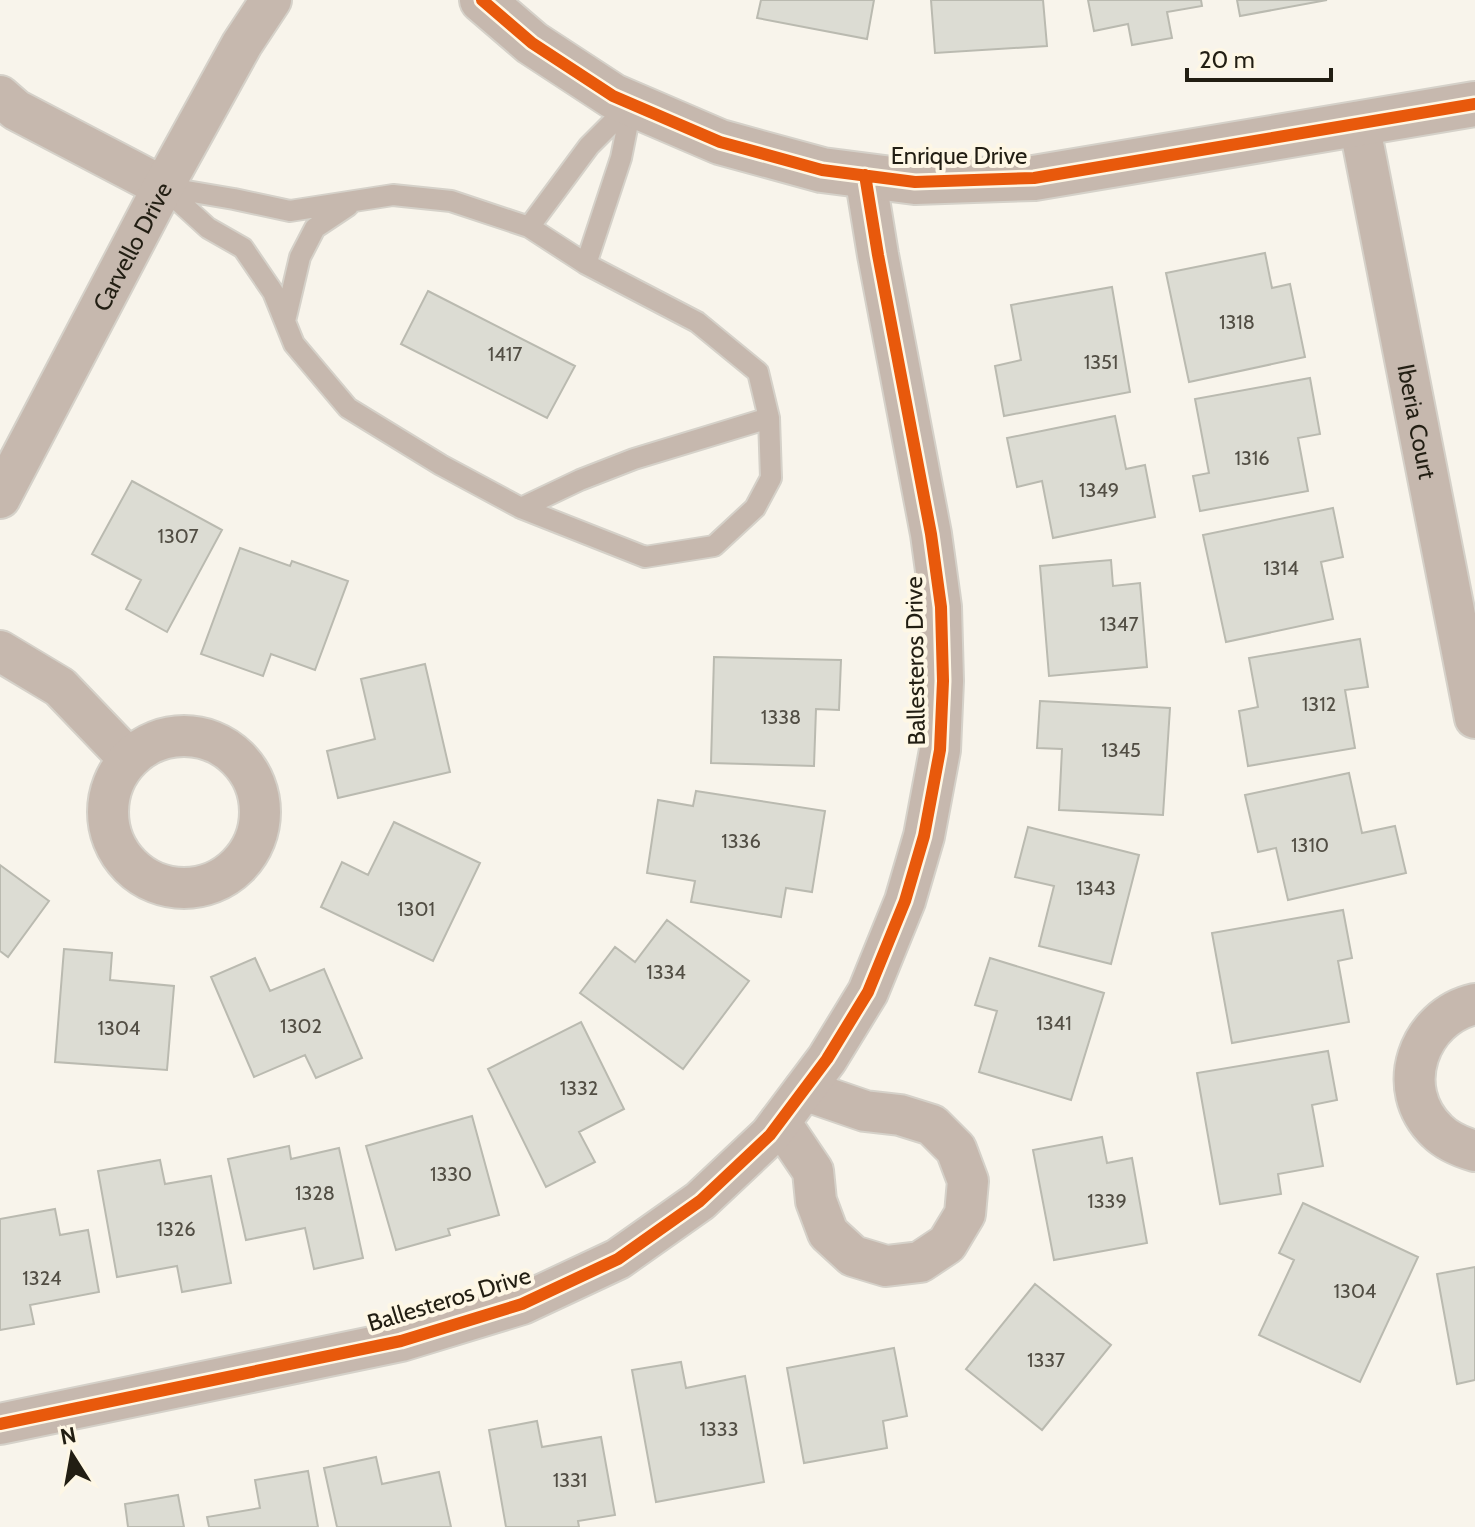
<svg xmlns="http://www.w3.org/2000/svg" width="1475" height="1527" viewBox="0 0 1475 1527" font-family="Cabin,sans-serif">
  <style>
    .building { fill: #dcdcd3; stroke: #babab0; stroke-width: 2 }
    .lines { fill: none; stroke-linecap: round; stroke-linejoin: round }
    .service-casing { stroke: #d5d1c9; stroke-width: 24 }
    .minor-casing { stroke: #d5d1c9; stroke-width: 44 }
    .tertiary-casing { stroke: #d5d1c9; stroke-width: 48 }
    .service { stroke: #c6b8ae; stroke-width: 20 }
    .minor { stroke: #c6b8ae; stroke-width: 40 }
    .tertiary { stroke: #c6b8ae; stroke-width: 44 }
    .cycleway-casing { stroke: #fef7e5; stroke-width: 17 }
    .cycleway { stroke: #e8590c; stroke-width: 12 }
    .labels { text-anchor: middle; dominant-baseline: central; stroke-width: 8; stroke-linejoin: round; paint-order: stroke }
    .number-label { font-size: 20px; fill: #524e44 }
    .street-label { font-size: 24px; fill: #221e13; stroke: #fef7e5 }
  </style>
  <rect width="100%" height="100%" fill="#f8f4eb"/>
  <path class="building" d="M 761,0 L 874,0 L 867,39 L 757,18 Z
    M 931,0 L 1043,0 L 1047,46 L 935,53 Z
    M 1088,0 L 1201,0 L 1202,6 L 1167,12 L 1172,38 L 1132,45 L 1128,24 L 1094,31 Z
    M 1237,0 L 1327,0 L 1240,16 Z
    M 1265,253 L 1272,288 L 1290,284 L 1305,357 L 1189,382 L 1166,273 Z
    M 1112,287 L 1130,392 L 1004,416 L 995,366 L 1021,360 L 1011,305 Z
    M 428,291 L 575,366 L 547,418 L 401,344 Z
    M 1310,378 L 1320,434 L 1298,438 L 1308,491 L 1200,511 L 1193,476 L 1209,473 L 1195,399 Z
    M 1115,416 L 1126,469 L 1145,465 L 1155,517 L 1053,538 L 1042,481 L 1017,487 L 1007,438 Z
    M 132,481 L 222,530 L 167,632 L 126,609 L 141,580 L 92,554 Z
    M 1333,508 L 1343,557 L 1321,562 L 1333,619 L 1226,642 L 1203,535 Z
    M 240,548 L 290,566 L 292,561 L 348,581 L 315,670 L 271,654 L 263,676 L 201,654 Z
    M 1111,560 L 1113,586 L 1140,583 L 1147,667 L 1049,676 L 1040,566 Z
    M 1360,639 L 1368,687 L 1345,690 L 1355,748 L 1248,766 L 1239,711 L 1258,707 L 1249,658 Z
    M 714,657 L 841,660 L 839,710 L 816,709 L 814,766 L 711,763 Z
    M 425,664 L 450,772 L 338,798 L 327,751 L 375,739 L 361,679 Z
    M 1040,701 L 1170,708 L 1163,815 L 1059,810 L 1062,749 L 1037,748 Z
    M 1349,773 L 1362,833 L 1395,826 L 1406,873 L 1288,900 L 1276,848 L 1258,852 L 1245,795 Z
    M 696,791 L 825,811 L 812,892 L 786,888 L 781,917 L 691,902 L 695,881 L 647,873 L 658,800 L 693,806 Z
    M 394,822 L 480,863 L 433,961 L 321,907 L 342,862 L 368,875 Z
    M 1028,827 L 1139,855 L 1111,964 L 1039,946 L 1054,886 L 1015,877 Z
    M 0,865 L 49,901 L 8,957 L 0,951 Z
    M 1343,910 L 1352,958 L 1338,961 L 1349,1022 L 1232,1043 L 1212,933 Z
    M 667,920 L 749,981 L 683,1069 L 580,993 L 615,947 L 635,962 Z
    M 64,949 L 112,953 L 110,980 L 174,986 L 167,1070 L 55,1062 Z
    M 255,958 L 270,991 L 324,969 L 362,1058 L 316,1078 L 305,1055 L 254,1077 L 211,977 Z
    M 990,958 L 1104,993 L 1071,1100 L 979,1072 L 997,1011 L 975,1005 Z
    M 581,1022 L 624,1109 L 579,1132 L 595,1162 L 546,1187 L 488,1069 Z
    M 1328,1051 L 1337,1100 L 1312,1105 L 1323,1166 L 1278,1174 L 1281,1194 L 1220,1204 L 1197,1073 Z
    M 472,1116 L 499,1215 L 448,1229 L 450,1235 L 396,1250 L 366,1146 Z
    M 1102,1137 L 1107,1163 L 1132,1158 L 1147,1243 L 1054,1260 L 1033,1150 Z
    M 289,1146 L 291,1159 L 339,1148 L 363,1258 L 314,1269 L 305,1228 L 246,1240 L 228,1159 Z
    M 160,1160 L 165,1184 L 211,1176 L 231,1283 L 182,1292 L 177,1266 L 117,1277 L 98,1171 Z
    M 1303,1203 L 1418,1257 L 1360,1382 L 1259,1335 L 1294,1260 L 1279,1253 Z
    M 55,1209 L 60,1235 L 88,1230 L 99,1292 L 30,1305 L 34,1324 L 0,1330 L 0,1219 Z
    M 1475,1267 L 1475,1380 L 1457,1384 L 1437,1274 Z
    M 1035,1284 L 1111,1345 L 1042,1430 L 966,1369 Z
    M 894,1348 L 907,1416 L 883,1421 L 887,1448 L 804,1463 L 787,1368 Z
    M 681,1362 L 686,1388 L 745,1376 L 764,1482 L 656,1502 L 632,1370 Z
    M 537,1421 L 542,1447 L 601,1437 L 615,1515 L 578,1521 L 579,1527 L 506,1527 L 489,1430 Z
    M 376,1457 L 382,1484 L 439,1472 L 451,1527 L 337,1527 L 324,1468 Z
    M 308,1471 L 318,1527 L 209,1527 L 207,1517 L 260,1508 L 255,1480 Z
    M 178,1495 L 184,1527 L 128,1527 L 125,1504 Z"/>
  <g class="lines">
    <defs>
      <path id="service" d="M 163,187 L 234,199 L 290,211 L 393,195 L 451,201 L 529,227 L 586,264 L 697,322 L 758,372 L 769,418 L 771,478 L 755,508 L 714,546 L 645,557 L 521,508 L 441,465 L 348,408 L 294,344 L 273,292 L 243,248 L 208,228 Z
        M 529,227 L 589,146 L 632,103 L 621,158 L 586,264
        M 285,321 L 300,257 L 315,228 L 348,206
        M 521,508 L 580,480 L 634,459 L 769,418"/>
      <g id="minor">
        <path d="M 0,96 L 16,110 L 163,187"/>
        <path id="s1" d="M 1359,123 L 1475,718"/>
        <path id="s2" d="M 0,498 L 163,187 L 242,44 L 271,0"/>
        <path d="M 0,651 L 60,687 L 129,759"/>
        <circle cx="184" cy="812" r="76"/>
        <path d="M 1475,1004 C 1418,1017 1393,1089 1437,1131 C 1448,1142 1461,1147 1475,1151"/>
        <path d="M 780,1122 L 813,1171 L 816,1201 L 828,1233 L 853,1256 L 886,1266 L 920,1262 L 947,1244 L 965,1214 L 968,1181 L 956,1149 L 932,1125 L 900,1115 L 865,1111 L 804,1090"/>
        <path d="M 0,1424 L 401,1341 L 522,1304 L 618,1259 L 700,1201 L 770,1135 L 827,1059 L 868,992 L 905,901 L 924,836 L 940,750 L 943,681 L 941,607 L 931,534 L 878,255 L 865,175"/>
      </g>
      <path id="tertiary" d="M 482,0 L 532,43 L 613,96 L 720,142 L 822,170 L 915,182 L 1034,178 L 1475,104"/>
    </defs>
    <use href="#service" class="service-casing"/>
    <use href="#minor" class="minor-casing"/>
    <use href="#tertiary" class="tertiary-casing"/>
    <use href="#service" class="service"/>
    <use href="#minor" class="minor"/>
    <use href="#tertiary" class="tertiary"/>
    <defs>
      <path id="cycleway" d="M 482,0 L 532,43 L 613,96 L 720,142 L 822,170 L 915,182 L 1034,178 L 1475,104
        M 0,1424 L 401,1341 L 522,1304 L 618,1259 L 700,1201 L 770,1135 L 827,1059 L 868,992 L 905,901 L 924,836 L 940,750 L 943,681 L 941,607 L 931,534 L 878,255 L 865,175"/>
    </defs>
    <use href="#cycleway" class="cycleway-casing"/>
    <use href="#cycleway" class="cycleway"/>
  </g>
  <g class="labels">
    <g class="number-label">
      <text x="1237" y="322">1318</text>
      <text x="505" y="354">1417</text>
      <text x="1101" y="362">1351</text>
      <text x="1252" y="458">1316</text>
      <text x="1099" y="490">1349</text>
      <text x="178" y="536">1307</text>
      <text x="1281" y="568">1314</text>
      <text x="1119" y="624">1347</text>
      <text x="1319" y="704">1312</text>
      <text x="781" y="717">1338</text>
      <text x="1121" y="750">1345</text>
      <text x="741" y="841">1336</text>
      <text x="1310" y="845">1310</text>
      <text x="1096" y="888">1343</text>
      <text x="416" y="909">1301</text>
      <text x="666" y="972">1334</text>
      <text x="1054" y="1023">1341</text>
      <text x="301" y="1026">1302</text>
      <text x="119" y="1028">1304</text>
      <text x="579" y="1088">1332</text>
      <text x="451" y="1174">1330</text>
      <text x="315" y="1193">1328</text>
      <text x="1107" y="1201">1339</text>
      <text x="176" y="1229">1326</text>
      <text x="42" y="1278">1324</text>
      <text x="1355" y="1291">1304</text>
      <text x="1046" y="1360">1337</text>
      <text x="719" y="1429">1333</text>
      <text x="570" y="1480">1331</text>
    </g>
    <g class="street-label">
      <text x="959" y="155">Enrique Drive</text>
      <text stroke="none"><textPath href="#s2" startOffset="284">Carvello Drive</textPath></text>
      <text stroke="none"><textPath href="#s1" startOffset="304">Iberia Court</textPath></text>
      <text transform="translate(915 661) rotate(-91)">Ballesteros Drive</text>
      <text transform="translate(449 1299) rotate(-17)">Ballesteros Drive</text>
    </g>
  </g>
  <g transform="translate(72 1455) rotate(349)" stroke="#fef7e5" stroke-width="6" paint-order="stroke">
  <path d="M0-6L14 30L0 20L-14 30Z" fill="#221e13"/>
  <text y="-12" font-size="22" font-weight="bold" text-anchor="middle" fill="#221e13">N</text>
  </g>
  <path d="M1187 68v12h144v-12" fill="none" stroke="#221e13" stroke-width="4"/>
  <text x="1199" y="68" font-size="24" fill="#221e13" stroke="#fef7e5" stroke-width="6" paint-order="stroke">20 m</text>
</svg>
